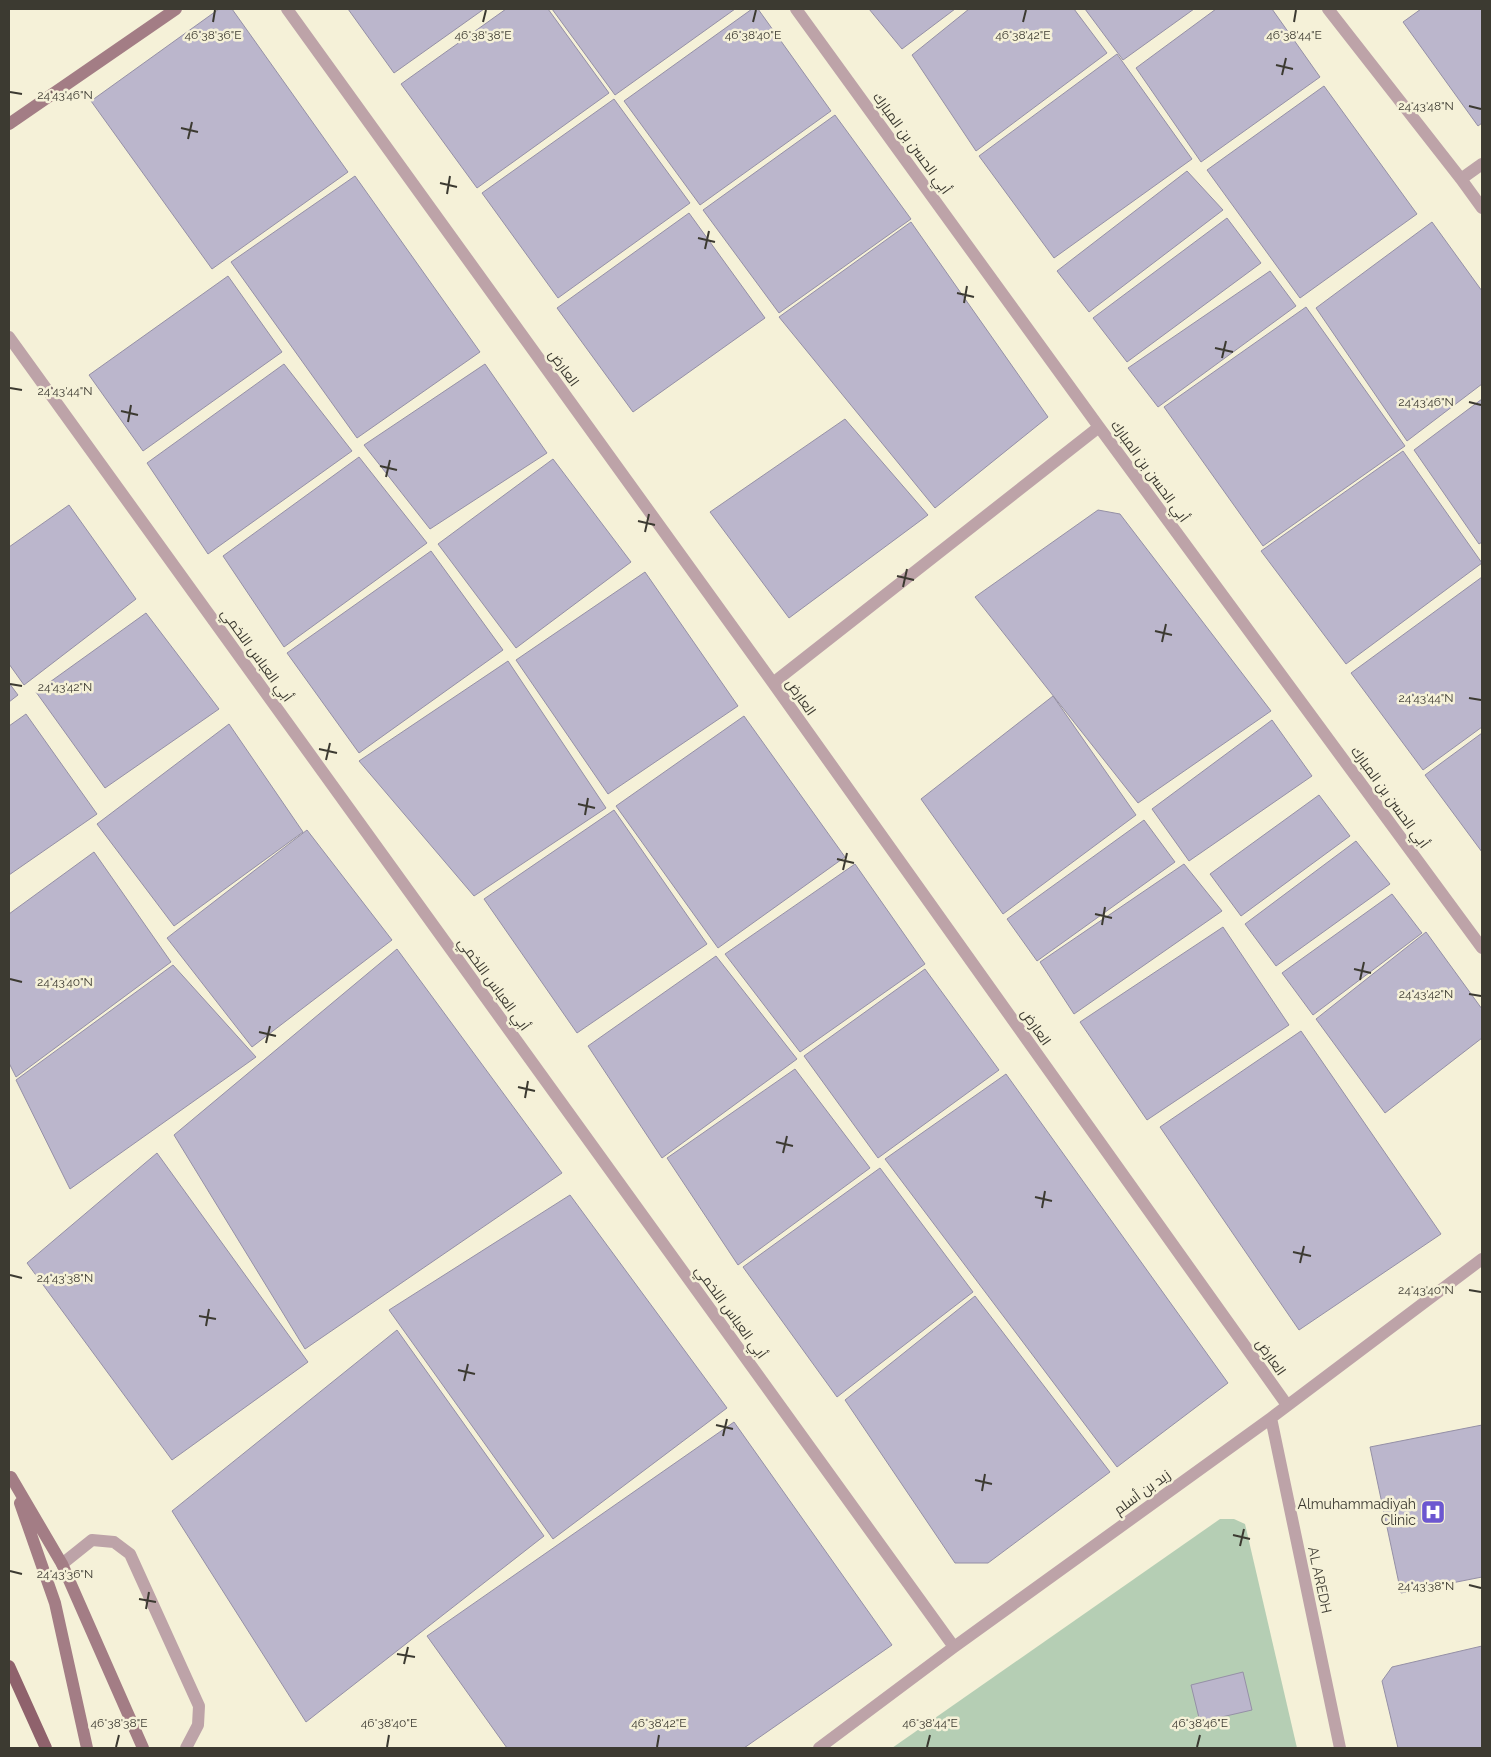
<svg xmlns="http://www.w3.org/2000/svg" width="1491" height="1757" viewBox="0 0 1491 1757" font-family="Raleway,Cairo,sans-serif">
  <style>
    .green { fill: #b5ceb4 }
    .building { fill: #bbb6cc; stroke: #9590a6 }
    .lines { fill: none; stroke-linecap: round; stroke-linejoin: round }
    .lane { stroke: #bda3a8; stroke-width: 12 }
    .street { stroke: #bda3a8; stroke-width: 12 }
    .secondary { stroke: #a37d85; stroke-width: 12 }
    .primary { stroke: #8f626c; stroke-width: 12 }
    .ticks { fill: none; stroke: #3c3a31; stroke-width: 2 }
    .labels { text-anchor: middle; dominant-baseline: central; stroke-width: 5; stroke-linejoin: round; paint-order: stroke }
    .street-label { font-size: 14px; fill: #3c3a31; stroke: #f5f1d8 }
    .poi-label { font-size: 14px; fill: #3c3a31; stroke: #f5f1d8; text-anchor: end }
    .ticks-label { font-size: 12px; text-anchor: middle; fill: #3c3a31; stroke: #f5f1d8; stroke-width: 5; stroke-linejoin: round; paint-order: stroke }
  </style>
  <rect width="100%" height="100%" fill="#f5f1d8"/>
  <path class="green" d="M 1220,1519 L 1234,1519 L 1245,1524 L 1297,1748 L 892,1748 Z"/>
  <path class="building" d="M 219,9 L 232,9 L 348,172 L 212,269 L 91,101 Z
    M 348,9 L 484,9 L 394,73 Z
    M 506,9 L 548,9 L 609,93 L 477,188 L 401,84 Z
    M 552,9 L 735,9 L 615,95 Z
    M 752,9 L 758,9 L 831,111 L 700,205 L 624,101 Z
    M 869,9 L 955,9 L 902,49 Z
    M 969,9 L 1074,9 L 1107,53 L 976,151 L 912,55 Z
    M 1085,9 L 1194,9 L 1123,60 Z
    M 1216,9 L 1272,9 L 1320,77 L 1201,162 L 1136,68 Z
    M 1421,9 L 1482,9 L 1482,123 L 1478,126 L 1403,22 Z
    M 1117,54 L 1192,159 L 1054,258 L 979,156 Z
    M 1324,86 L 1417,214 L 1300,298 L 1207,170 Z
    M 614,99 L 690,203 L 558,298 L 482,193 Z
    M 835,115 L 911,219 L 779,313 L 703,210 Z
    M 1187,171 L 1223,210 L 1089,312 L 1057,271 Z
    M 355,176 L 480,352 L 357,438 L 231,262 Z
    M 689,213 L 765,318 L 633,412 L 557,308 Z
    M 1227,218 L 1261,263 L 1127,362 L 1093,318 Z
    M 911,222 L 1048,417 L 935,508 L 779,317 Z
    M 1432,222 L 1482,291 L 1482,384 L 1407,441 L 1316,308 Z
    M 1270,271 L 1296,306 L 1158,407 L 1128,368 Z
    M 228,276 L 282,352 L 143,451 L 89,375 Z
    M 1306,307 L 1405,446 L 1263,546 L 1164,407 Z
    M 284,364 L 352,451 L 208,554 L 147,463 Z
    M 485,364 L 547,453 L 430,529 L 364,445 Z
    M 1482,399 L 1482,542 L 1479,544 L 1414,450 Z
    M 845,419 L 928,515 L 789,618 L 710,512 Z
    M 1403,451 L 1482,563 L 1346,664 L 1261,551 Z
    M 359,457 L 427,543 L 284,647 L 223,556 Z
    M 553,459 L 631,562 L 516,648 L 438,544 Z
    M 69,505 L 136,599 L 24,685 L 9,664 L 9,547 Z
    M 1098,510 L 1120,514 L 1271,711 L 1138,803 L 975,597 Z
    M 431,551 L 503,650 L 359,753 L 287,653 Z
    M 645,572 L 738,706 L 608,794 L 516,660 Z
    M 1482,577 L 1482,727 L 1423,770 L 1351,673 Z
    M 146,613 L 219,709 L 105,788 L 36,692 Z
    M 508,661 L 606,808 L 474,896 L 359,761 Z
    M 9,683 L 18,695 L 9,702 Z
    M 1053,696 L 1136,815 L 1003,914 L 921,799 Z
    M 26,714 L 97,814 L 9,875 L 9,726 Z
    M 744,716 L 845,857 L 718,948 L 616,806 Z
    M 1272,720 L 1312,776 L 1189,861 L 1152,809 Z
    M 229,724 L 303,832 L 174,926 L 97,824 Z
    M 1482,733 L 1482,852 L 1425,775 Z
    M 1319,795 L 1350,836 L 1241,916 L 1210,874 Z
    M 614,810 L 707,944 L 577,1033 L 484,899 Z
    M 1144,820 L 1175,862 L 1037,961 L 1007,919 Z
    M 307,830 L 392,940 L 252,1047 L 167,938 Z
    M 1356,841 L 1390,884 L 1276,966 L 1245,924 Z
    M 94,852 L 171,962 L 16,1077 L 9,1063 L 9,914 Z
    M 855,864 L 925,964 L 800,1052 L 725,954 Z
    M 1184,864 L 1222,911 L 1074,1014 L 1040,962 Z
    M 1392,894 L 1422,933 L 1313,1015 L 1282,973 Z
    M 1223,927 L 1289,1025 L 1147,1120 L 1080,1022 Z
    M 1426,932 L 1482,1009 L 1482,1038 L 1385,1113 L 1316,1019 Z
    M 397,949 L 562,1173 L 305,1349 L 174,1135 Z
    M 716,956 L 797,1059 L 662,1158 L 588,1046 Z
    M 173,965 L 256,1057 L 70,1189 L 16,1080 Z
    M 925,969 L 999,1070 L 878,1158 L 804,1056 Z
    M 1301,1031 L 1441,1234 L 1299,1330 L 1160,1127 Z
    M 795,1069 L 870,1168 L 738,1265 L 667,1158 Z
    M 1006,1074 L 1228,1383 L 1117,1467 L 885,1159 Z
    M 157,1153 L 308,1362 L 172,1460 L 27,1263 Z
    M 880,1168 L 973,1292 L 837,1397 L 743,1267 Z
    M 570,1195 L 727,1408 L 553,1539 L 389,1310 Z
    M 975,1296 L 1110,1472 L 988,1563 L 955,1563 L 845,1400 Z
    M 397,1330 L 544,1536 L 306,1722 L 172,1511 Z
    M 734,1422 L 892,1645 L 744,1748 L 507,1748 L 427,1636 Z
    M 1482,1425 L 1482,1577 L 1401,1593 L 1370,1447 Z
    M 1482,1646 L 1482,1748 L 1398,1748 L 1382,1681 L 1392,1667 Z
    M 1243,1672 L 1252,1710 L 1200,1722 L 1191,1685 Z"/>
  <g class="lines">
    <path class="lane" d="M 62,1564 L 92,1540 L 114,1542 L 130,1554 L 199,1706 L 198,1725 L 186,1748"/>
    <path class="street" d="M 287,9 L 773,683 L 1287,1405
      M 796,9 L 1099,427 L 1482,948
      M 1328,9 L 1461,179 L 1482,208
      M 1461,179 L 1482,164
      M 9,337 L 954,1647
      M 773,683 L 1099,427
      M 1271,1418 L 1340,1748
      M 819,1748 L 954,1647 L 1271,1418 L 1482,1259"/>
    <path class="secondary" d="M 9,124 L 176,9
      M 11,1477 L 62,1564 L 143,1748
      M 20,1503 L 55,1603 L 87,1748"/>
    <path class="primary" d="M 9,1666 L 46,1748"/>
  </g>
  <path class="ticks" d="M 213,22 L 215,10M 483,22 L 486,10M 753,22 L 756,10M 1023,22 L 1026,10M 1294,22 L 1296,10M 1276,65 L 1293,69M 1282,75 L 1286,58M 10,92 L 22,94M 1469,106 L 1481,109M 181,128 L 198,132M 188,139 L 192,122M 440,183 L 457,187M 447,194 L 450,176M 698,238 L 715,242M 705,249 L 709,231M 957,293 L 974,297M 964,303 L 967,286M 1215,348 L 1233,352M 1222,358 L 1226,341M 10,388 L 22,390M 1469,402 L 1481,405M 121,411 L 138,415M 128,422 L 131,405M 380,466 L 397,470M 386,477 L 390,460M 638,521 L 655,525M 645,532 L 649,514M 897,576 L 914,580M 903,587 L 907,569M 1155,631 L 1172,635M 1162,642 L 1166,624M 10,684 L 22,686M 1469,698 L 1481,700M 319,749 L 337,753M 326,760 L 330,743M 578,804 L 595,808M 585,815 L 588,798M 837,859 L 854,863M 843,870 L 847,853M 1095,914 L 1112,918M 1102,925 L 1105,907M 1354,969 L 1371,973M 10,979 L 22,982M 1360,980 L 1364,962M 1469,994 L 1481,996M 259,1032 L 276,1036M 266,1043 L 270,1026M 518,1087 L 535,1091M 525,1098 L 528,1081M 776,1142 L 793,1146M 783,1153 L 787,1136M 1035,1197 L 1052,1201M 1042,1208 L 1045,1191M 1293,1252 L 1311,1256M 1300,1263 L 1304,1246M 10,1275 L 22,1278M 1469,1290 L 1481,1292M 199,1316 L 216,1319M 206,1326 L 209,1309M 458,1370 L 475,1374M 464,1381 L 468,1364M 716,1425 L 733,1429M 723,1436 L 727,1419M 975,1480 L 992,1484M 982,1491 L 985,1474M 1233,1535 L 1250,1539M 1240,1546 L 1244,1529M 10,1571 L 22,1574M 1469,1585 L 1481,1588M 139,1599 L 156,1602M 146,1609 L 149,1592M 397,1654 L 415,1657M 404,1664 L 408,1647M 116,1747 L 119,1735M 387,1747 L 389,1735M 657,1747 L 659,1735M 927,1747 L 930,1735M 1197,1747 L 1200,1735"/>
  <defs>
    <symbol id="hospital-square" viewBox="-11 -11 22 22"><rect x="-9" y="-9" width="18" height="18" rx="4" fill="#6c57d0" stroke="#f5f1d8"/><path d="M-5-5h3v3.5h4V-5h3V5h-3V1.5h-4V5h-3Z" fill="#fff"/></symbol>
  </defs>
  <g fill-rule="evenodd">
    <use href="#hospital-square" x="1419" y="1498" width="28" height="28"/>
  </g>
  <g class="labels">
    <g class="street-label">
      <text transform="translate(912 143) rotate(54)">أبي الحسن بن المبارك</text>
      <text transform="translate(564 368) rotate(54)">العارض</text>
      <text transform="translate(1150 471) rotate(54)">أبي الحسن بن المبارك</text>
      <text transform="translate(257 655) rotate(54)">أبي العباس اللخمي</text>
      <text transform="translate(801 697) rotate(55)">العارض</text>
      <text transform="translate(1390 797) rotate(54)">أبي الحسن بن المبارك</text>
      <text transform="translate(494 984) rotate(54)">أبي العباس اللخمي</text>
      <text transform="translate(1036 1027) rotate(55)">العارض</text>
      <text transform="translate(731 1312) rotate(54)">أبي العباس اللخمي</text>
      <text transform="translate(1271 1357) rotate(55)">العارض</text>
      <text transform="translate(1142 1492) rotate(-36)">زيد بن أسلم</text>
      <text transform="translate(1320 1580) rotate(78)">AL AREDH</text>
    </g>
    <g class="poi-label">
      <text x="1416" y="1504">Almuhammadiyah<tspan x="1416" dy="16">Clinic</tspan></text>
    </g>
  </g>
  <g class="ticks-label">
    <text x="213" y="39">46°38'36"E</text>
    <text x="483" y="39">46°38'38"E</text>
    <text x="753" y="39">46°38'40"E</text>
    <text x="1023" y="39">46°38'42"E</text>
    <text x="1294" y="39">46°38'44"E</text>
    <text x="65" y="99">24°43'46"N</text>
    <text x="1426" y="110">24°43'48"N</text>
    <text x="65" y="395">24°43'44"N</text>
    <text x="1426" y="406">24°43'46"N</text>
    <text x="65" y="691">24°43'42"N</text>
    <text x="1426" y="702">24°43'44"N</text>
    <text x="65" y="986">24°43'40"N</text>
    <text x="1426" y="998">24°43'42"N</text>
    <text x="65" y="1282">24°43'38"N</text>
    <text x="1426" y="1294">24°43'40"N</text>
    <text x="65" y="1578">24°43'36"N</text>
    <text x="1426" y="1590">24°43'38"N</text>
    <text x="119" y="1727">46°38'38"E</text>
    <text x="389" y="1727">46°38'40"E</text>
    <text x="659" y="1727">46°38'42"E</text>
    <text x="930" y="1727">46°38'44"E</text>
    <text x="1200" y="1727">46°38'46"E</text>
  </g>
  <rect width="1491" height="1757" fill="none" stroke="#3c3a31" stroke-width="20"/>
</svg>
